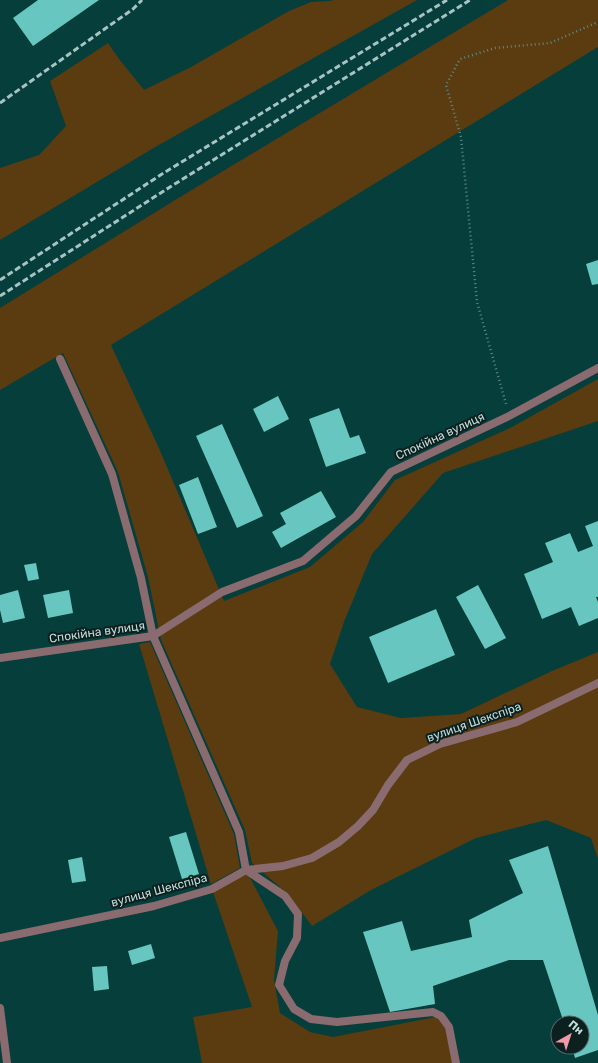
<svg xmlns="http://www.w3.org/2000/svg" width="598" height="1063" viewBox="0 0 598 1063" font-family="Rubik,sans-serif">
  <style>
    .green { fill: #5b3b10 }
    .building { fill: #67c6bf }
    .lines { fill: none; stroke-linecap: round; stroke-linejoin: round }
    .path { stroke: #5f8986; stroke-width: 2.5; stroke-dasharray: 1 3; stroke-linecap: butt }
    .lane { stroke: #8a6b6f; stroke-width: 8 }
    .street { stroke: #8a6b6f; stroke-width: 8 }
    .rail { stroke: #a7c4c2; stroke-width: 3; stroke-dasharray: 6 3; stroke-linecap: butt }
    .labels { text-anchor: middle; dominant-baseline: central; stroke-width: 4; stroke-linejoin: round; paint-order: stroke }
    .street-label { font-size: 12px; fill: #c4dddb; stroke: #0c211f }
  </style>
  <rect width="100%" height="100%" fill="#053e3b"/>
  <path class="green" d="M 333,0 L 417,0 L 157,146 L 0,240 L 0,168 L 39,155 L 66,126 L 50,81 L 108,43 L 119,59 L 144,90 L 191,67 L 289,11 L 311,2 L 330,1 Z
    M 508,0 L 598,0 L 598,47 L 111,345 L 158,446 L 224,601 L 310,567 L 363,522 L 395,480 L 512,427 L 598,379 L 598,421 L 443,473 L 372,554 L 344,622 L 330,664 L 357,707 L 401,718 L 461,714 L 552,671 L 598,652 L 598,859 L 591,838 L 546,820 L 476,838 L 371,890 L 312,926 L 288,894 L 252,863 L 245,830 L 161,640 L 148,577 L 118,472 L 63,353 L 0,390 L 0,308 L 180,197 Z
    M 150,642 L 234,834 L 240,868 L 211,884 L 139,644 Z
    M 246,870 L 278,931 L 274,980 L 280,1013 L 310,1032 L 333,1037 L 441,1016 L 449,1027 L 456,1063 L 202,1063 L 193,1017 L 252,1007 L 212,889 Z"/>
  <path class="building" d="M 38,0 L 99,0 L 33,46 L 13,18 Z
    M 598,260 L 598,284 L 592,285 L 586,264 Z
    M 278,396 L 289,419 L 264,432 L 253,409 Z
    M 339,408 L 350,438 L 359,435 L 366,453 L 326,467 L 309,419 Z
    M 222,424 L 263,516 L 237,528 L 196,436 Z
    M 198,477 L 217,527 L 198,534 L 179,485 Z
    M 321,491 L 336,517 L 281,548 L 272,532 L 286,524 L 280,513 Z
    M 598,521 L 598,597 L 596,597 L 598,602 L 598,618 L 579,626 L 571,607 L 542,619 L 524,574 L 553,562 L 545,543 L 570,533 L 578,552 L 593,546 L 585,526 Z
    M 36,563 L 39,579 L 28,581 L 24,565 Z
    M 478,585 L 506,638 L 485,649 L 456,597 Z
    M 18,590 L 25,618 L 3,623 L 0,610 L 0,595 Z
    M 69,590 L 73,613 L 48,618 L 43,595 Z
    M 436,609 L 455,655 L 388,683 L 369,637 Z
    M 186,832 L 199,874 L 182,879 L 169,837 Z
    M 548,846 L 598,1015 L 598,1050 L 575,1058 L 572,1047 L 582,1047 L 582,1023 L 564,1023 L 543,960 L 509,960 L 433,986 L 435,1004 L 390,1012 L 363,932 L 402,921 L 411,951 L 472,937 L 469,920 L 523,893 L 509,860 Z
    M 82,857 L 86,881 L 72,883 L 68,860 Z
    M 151,944 L 155,958 L 132,965 L 128,951 Z
    M 107,966 L 109,989 L 94,991 L 92,967 Z"/>
  <g class="lines">
    <path class="path" d="M 506,404 L 477,302 L 461,137 L 446,85 L 460,59 L 495,48 L 550,43 L 598,22"/>
    <path class="lane" d="M 60,359 L 112,474 L 141,578 L 153,636
      M 0,1008 L 7,1063"/>
    <path class="street" d="M 153,636 L 239,832 L 246,870 L 285,896 L 298,914 L 297,938 L 285,961 L 279,985 L 294,1009 L 311,1019 L 337,1022 L 433,1012 L 441,1016 L 449,1027 L 456,1063
      M 0,658 L 153,636 L 222,592 L 303,561 L 356,516 L 391,472 L 509,416 L 598,368
      M 0,938 L 154,906 L 212,889 L 246,870 L 283,866 L 312,858 L 339,842 L 358,826 L 373,810 L 388,785 L 407,760 L 440,744 L 517,722 L 598,683"/>
    <path class="rail" d="M 0,103 L 133,9 L 142,0
      M 0,280 L 162,174 L 447,0
      M 0,296 L 170,187 L 470,0"/>
  </g>
  <g class="labels">
    <g class="street-label">
      <text transform="translate(440 436) rotate(-25)">Спокійна вулиця</text>
      <text transform="translate(97 632) rotate(-8)">Спокійна вулиця</text>
      <text transform="translate(474 722) rotate(-19)">вулиця Шекспіра</text>
      <text transform="translate(159 890) rotate(-15)">вулиця Шекспіра</text>
    </g>
  </g>
  <g transform="translate(570 1035) rotate(39)"><circle r="19" fill="#0c211f" stroke="#566c6a"/>
  <path d="M0-3L7 15L0 10L-7 15Z" fill="#f39aa8"/>
  <text y="-6" font-size="11" font-weight="bold" text-anchor="middle" fill="#c4dddb">Пн</text>
  </g>
</svg>
